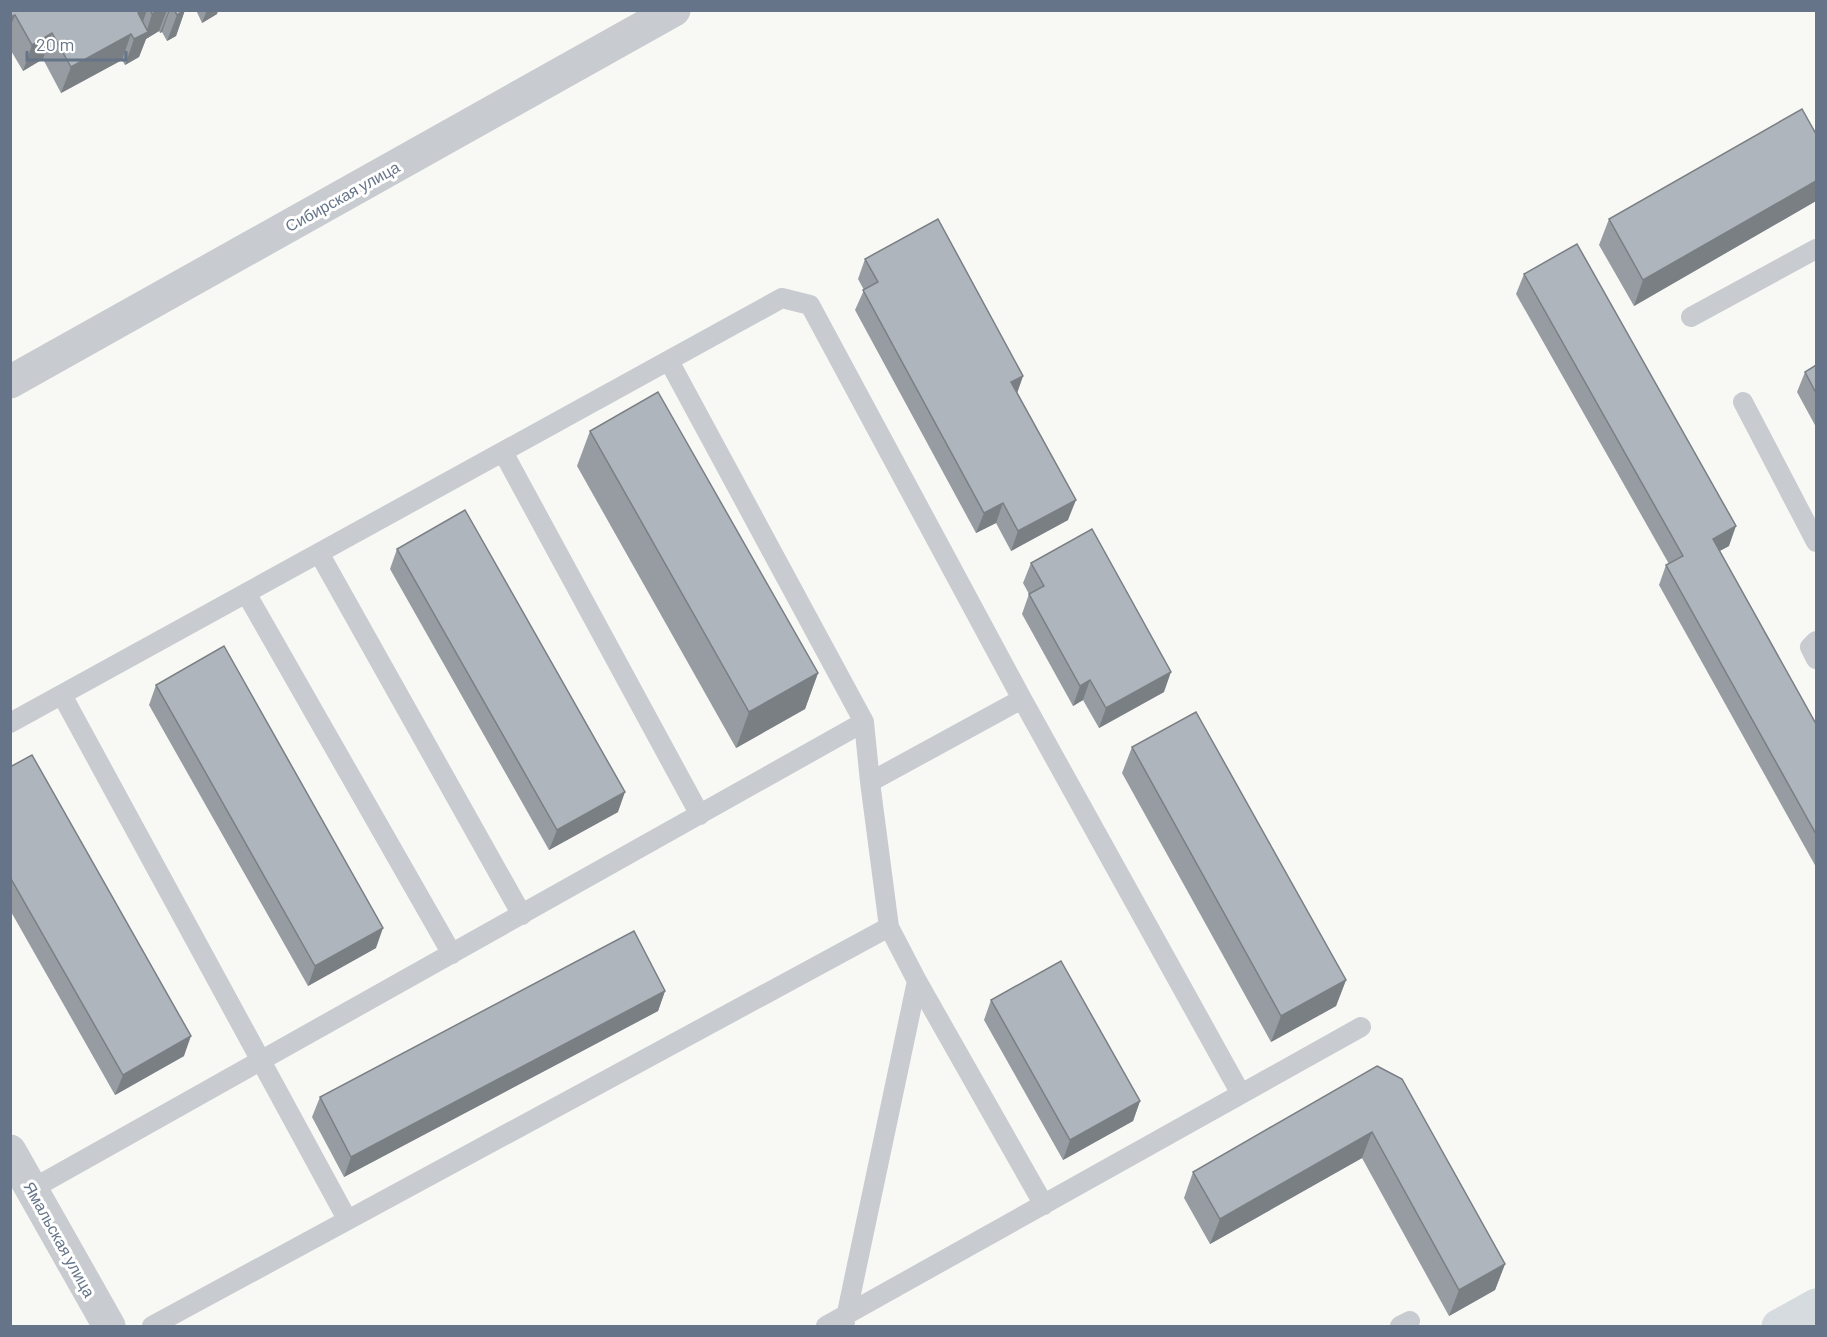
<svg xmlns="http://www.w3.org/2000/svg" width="1827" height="1337" viewBox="0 0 1827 1337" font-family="Barlow,sans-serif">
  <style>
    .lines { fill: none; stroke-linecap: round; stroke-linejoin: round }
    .lane { stroke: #c8cbcf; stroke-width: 20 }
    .street { stroke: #c8cbcf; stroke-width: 33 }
    .primary { stroke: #d6dbe0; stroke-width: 33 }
    .wall { fill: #969ca2 }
    .shaded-wall { fill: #7a7f84 }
    .building { fill: #aeb5bc; stroke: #7a7f84; stroke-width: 1.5 }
    .labels { text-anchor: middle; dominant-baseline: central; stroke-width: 6; stroke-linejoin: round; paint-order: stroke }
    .street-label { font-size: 16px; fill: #657488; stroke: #fff }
  </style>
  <rect width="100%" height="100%" fill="#f8f8f5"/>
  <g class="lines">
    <path class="lane" d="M 1691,317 L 1816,249
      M 669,361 L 864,722
      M 1743,402 L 1816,542
      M 503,452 L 700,815
      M 319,553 L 522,915
      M 246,593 L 452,954
      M 1816,641 L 1810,647 L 1816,659
      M 62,695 L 347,1219
      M 10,723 L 782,298 L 810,305 L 1022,699 L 1241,1094
      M 870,782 L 1022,699
      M 32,1189 L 864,722 L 870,782 L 889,927 L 917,981 L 1044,1205
      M 845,1322 L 917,981
      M 152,1326 L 889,927
      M 826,1326 L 1361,1027
      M 1400,1326 L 1410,1321"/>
    <path class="street" d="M 10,382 L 674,10
      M 10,1151 L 109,1326"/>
    <path class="primary" d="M 1778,1326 L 1816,1305"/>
  </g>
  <path class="wall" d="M 10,10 L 185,10 L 176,36 L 167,41 L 162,32 L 160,33 L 159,31 L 146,39 L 139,57 L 125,65 L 122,60 L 61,93 L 43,59 L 23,71 L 10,49 Z
    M 196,10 L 218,10 L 217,14 L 202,23 Z
    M 1816,134 L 1816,201 L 1634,306 L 1599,245 L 1609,219 Z
    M 865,259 L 1023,376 L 1017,393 L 1068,520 L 1011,551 L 996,523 L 976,533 L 855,310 L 864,290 L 858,279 Z
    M 1524,274 L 1729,546 L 1719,551 L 1816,724 L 1816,867 L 1659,585 L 1666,565 L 1669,564 L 1516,294 Z
    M 1816,365 L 1816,427 L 1797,392 L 1805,372 Z
    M 590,431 L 818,673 L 805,709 L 736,748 L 577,466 Z
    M 397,549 L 618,812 L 549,850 L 390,569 Z
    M 1031,563 L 1164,692 L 1099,728 L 1083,700 L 1073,706 L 1022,614 L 1029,594 L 1023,583 Z
    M 156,685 L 376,948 L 308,986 L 149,705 Z
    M 1132,747 L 1346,980 L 1336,1006 L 1271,1042 L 1122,773 Z
    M 10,767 L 184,1056 L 115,1095 L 10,910 Z
    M 665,991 L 658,1011 L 344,1177 L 312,1117 L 320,1097 Z
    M 991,1000 L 1140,1101 L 1133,1121 L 1063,1160 L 984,1020 Z
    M 1377,1066 L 1505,1264 L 1495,1290 L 1449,1316 L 1362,1158 L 1210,1244 L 1184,1198 L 1193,1172 Z"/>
  <path class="shaded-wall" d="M 142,10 L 147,10 L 139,33 L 131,34 L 122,60 L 61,93 L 71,67 Z
    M 159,10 L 167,10 L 159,31 L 146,39 L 139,57 L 125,65 L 134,39 L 146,33 L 152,14 Z
    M 169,10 L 170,10 L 162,32 L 160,33 Z
    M 184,10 L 185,10 L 176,36 L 167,41 L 177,15 Z
    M 207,10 L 218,10 L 217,14 L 202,23 Z
    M 15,15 L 10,28 L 10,17 Z
    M 52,33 L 43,59 L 23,71 L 32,45 Z
    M 1816,181 L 1816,201 L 1634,306 L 1643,280 Z
    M 1023,376 L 1016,396 L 1011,382 Z
    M 1076,500 L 1068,520 L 1011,551 L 1018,531 Z
    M 1003,503 L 996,523 L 976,533 L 984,513 Z
    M 1736,526 L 1729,546 L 1705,559 L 1713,539 Z
    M 1171,672 L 1164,692 L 1099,728 L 1106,708 Z
    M 818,673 L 805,709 L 736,748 L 749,712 Z
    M 1090,680 L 1083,700 L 1073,706 L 1080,686 Z
    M 625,792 L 618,812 L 549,850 L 557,830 Z
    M 383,928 L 376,948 L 308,986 L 315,966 Z
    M 1346,980 L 1336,1006 L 1271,1042 L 1281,1016 Z
    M 665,991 L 658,1011 L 344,1177 L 351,1157 Z
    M 191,1036 L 184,1056 L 115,1095 L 123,1075 Z
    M 1140,1101 L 1133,1121 L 1063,1160 L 1070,1140 Z
    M 1372,1132 L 1362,1158 L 1210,1244 L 1220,1219 Z
    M 1505,1264 L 1495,1290 L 1449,1316 L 1459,1290 Z"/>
  <path class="building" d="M 10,10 L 142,10 L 138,13 L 148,32 L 134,39 L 131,34 L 71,67 L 52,33 L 32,45 L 15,15 L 10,17 Z
    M 150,10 L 159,10 L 152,14 Z
    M 174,10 L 184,10 L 177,15 Z
    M 1802,109 L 1816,134 L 1816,181 L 1643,280 L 1609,219 Z
    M 938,219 L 1023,376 L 1011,382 L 1076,500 L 1018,531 L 1003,503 L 984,513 L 863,290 L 878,282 L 865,259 Z
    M 1577,244 L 1736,526 L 1713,539 L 1816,724 L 1816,834 L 1666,565 L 1683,556 L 1524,274 Z
    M 1816,365 L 1816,393 L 1805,372 Z
    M 658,392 L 818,673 L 749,712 L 590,431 Z
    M 465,510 L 625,792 L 557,830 L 397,549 Z
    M 1092,529 L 1171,672 L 1106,708 L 1090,680 L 1080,686 L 1029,594 L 1044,586 L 1031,563 Z
    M 224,646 L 383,928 L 315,966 L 156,685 Z
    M 1196,712 L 1346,980 L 1281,1016 L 1132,747 Z
    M 32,755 L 191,1036 L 123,1075 L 10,877 L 10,767 Z
    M 634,931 L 665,991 L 351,1157 L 320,1097 Z
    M 1061,961 L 1140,1101 L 1070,1140 L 991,1000 Z
    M 1377,1066 L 1402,1079 L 1505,1264 L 1459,1290 L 1372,1132 L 1220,1219 L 1193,1172 Z"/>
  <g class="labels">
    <g class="street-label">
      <text transform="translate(342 196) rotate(-29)">Сибирская улица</text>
      <text transform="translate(60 1239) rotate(61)">Ямальская улица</text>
    </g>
  </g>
  <rect width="1827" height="1337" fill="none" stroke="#657488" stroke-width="24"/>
  <path d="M27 51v9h99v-9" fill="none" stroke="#657488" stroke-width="3"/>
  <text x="36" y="51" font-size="18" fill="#657488" stroke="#ffffff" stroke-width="4.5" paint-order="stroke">20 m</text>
</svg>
